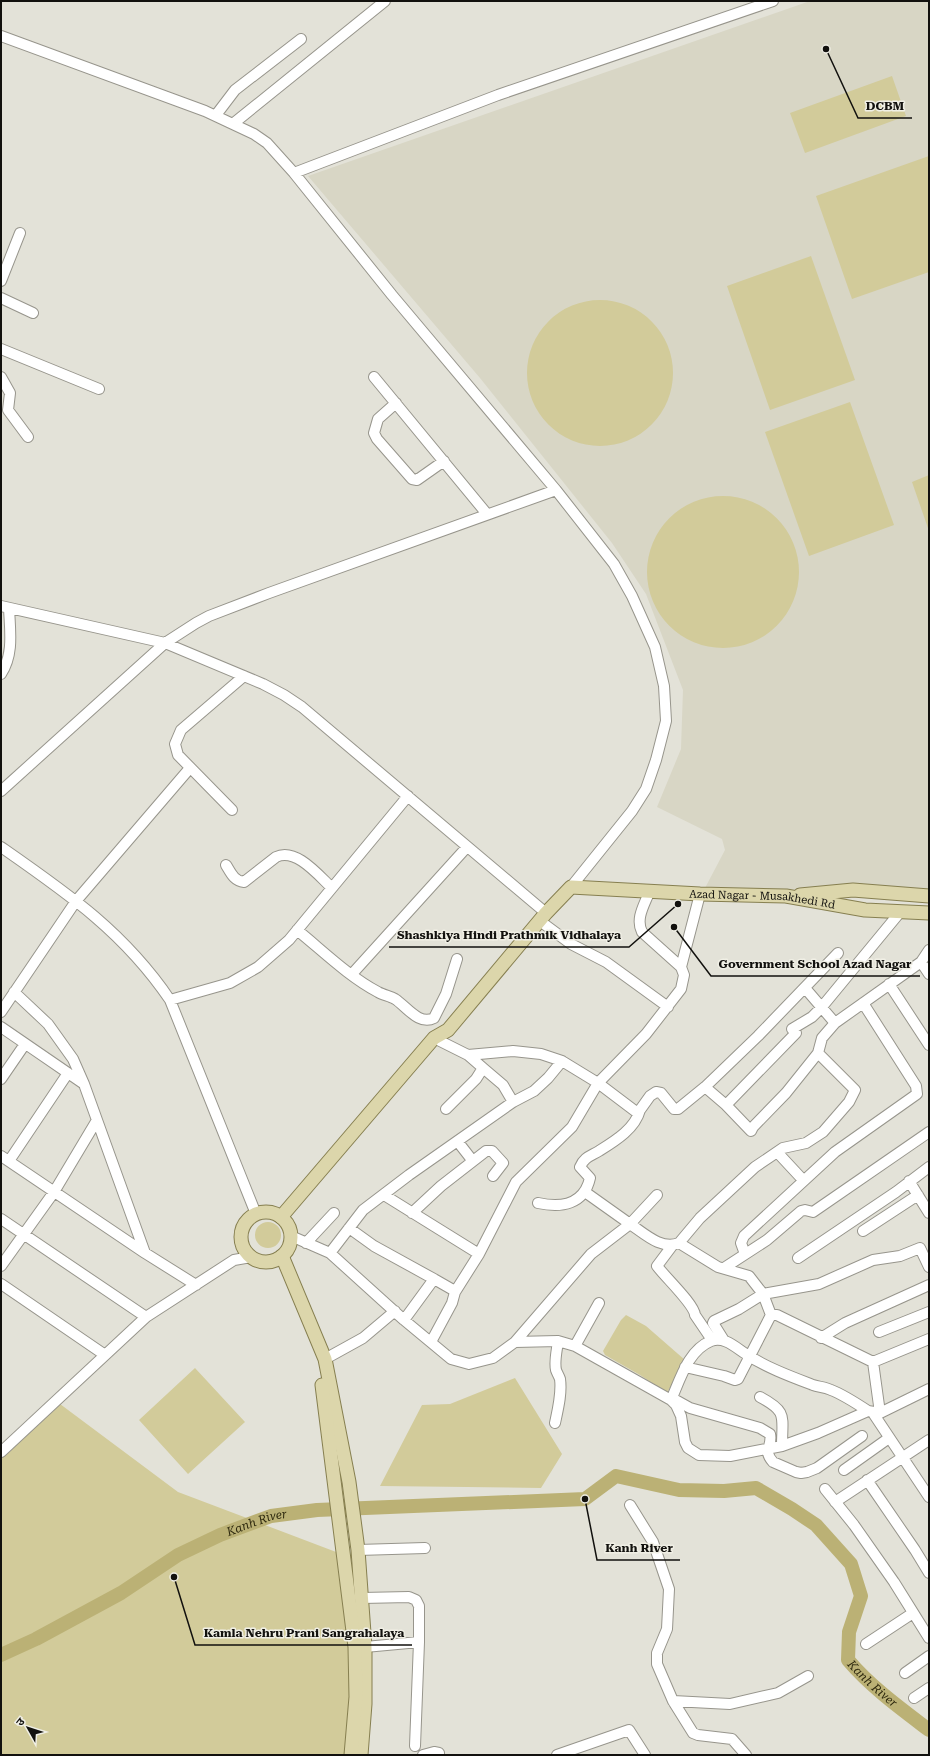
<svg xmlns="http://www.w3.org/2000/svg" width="930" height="1756" viewBox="0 0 930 1756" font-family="'Roboto Serif','Noto Sans Devanagari',serif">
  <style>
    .built { fill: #d8d6c5 }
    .green { fill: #d2cb9a }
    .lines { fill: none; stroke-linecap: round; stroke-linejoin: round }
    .river { stroke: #bbb175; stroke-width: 14 }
    .minor-casing { stroke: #97958c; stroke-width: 12 }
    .major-casing { stroke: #867f50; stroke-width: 15 }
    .minor { stroke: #fff; stroke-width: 10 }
    .major { stroke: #dcd6ab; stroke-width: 13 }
    .labels { text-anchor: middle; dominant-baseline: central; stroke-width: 3; stroke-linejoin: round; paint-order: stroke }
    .street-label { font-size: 11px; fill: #12110e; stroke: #f0efe5 }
    .water-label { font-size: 12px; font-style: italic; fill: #2e290e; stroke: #f0efe5 }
    .leader { fill: none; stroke: #12110e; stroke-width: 1.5 }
    .callout-dot { fill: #12110e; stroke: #f0efe5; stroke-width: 1.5 }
    .callout-label { font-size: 12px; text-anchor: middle; font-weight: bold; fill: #12110e; stroke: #f0efe5; stroke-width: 3; stroke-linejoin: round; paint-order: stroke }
  </style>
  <rect width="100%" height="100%" fill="#e3e2d8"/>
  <path class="built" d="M 810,1 L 929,1 L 929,902 L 705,888 L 725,850 L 722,839 L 657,807 L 681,749 L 683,690 L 646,594 L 612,543 L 480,378 L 308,176 Z"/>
  <path class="green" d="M 892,76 L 906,116 L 805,153 L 790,113 Z
    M 929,156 L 929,272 L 852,299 L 816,196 Z
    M 811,256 L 855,380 L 770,410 L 727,286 Z
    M527 373a73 73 0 1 1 146 0a73 73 0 1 1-146 0Z
    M 850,402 L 894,525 L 809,556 L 765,432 Z
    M 929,475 L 929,531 L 912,482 Z
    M647 572a76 76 0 1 1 152 0a76 76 0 1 1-152 0Z
    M255 1235a13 13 0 1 1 26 0a13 13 0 1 1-26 0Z
    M 626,1315 L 646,1326 L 685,1360 L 667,1393 L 640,1375 L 605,1355 L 603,1351 L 621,1320 Z
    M 195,1368 L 245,1422 L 188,1474 L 139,1420 Z
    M 515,1378 L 562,1454 L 541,1488 L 380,1486 L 422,1405 L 450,1404 Z
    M 56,1401 L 178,1492 L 344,1555 L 355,1647 L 351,1755 L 1,1755 L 1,1452 Z"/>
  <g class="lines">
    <path class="river" id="s1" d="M 1,1655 L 36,1639 L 121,1593 L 178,1555 L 220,1535 L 271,1516 L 317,1510 L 585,1499 L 616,1476 L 679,1490 L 724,1491 L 756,1488 L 792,1509 L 816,1525 L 851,1564 L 861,1596 L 849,1632 L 848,1660 C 871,1687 900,1708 929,1730"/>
    <defs>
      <path id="minor" d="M 1,36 L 205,111 L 254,134 L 267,143 L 294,173 L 392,295 L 556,490 L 614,564 L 632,596 L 655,647 L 664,686 L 666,721 L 656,760 L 646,789 L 632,811 L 571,887
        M 216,115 L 235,90 L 301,39
        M 234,123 L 385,1
        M 294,173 L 498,95 L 773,1
        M 1,281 L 20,233
        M 1,298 L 33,313
        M 1,349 L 99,389
        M 1,377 L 10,393 L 8,410 L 28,437
        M 374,377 L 487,514
        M 396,403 L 378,419 L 374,433 L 377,439 L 412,479 L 417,480 L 444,461
        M 1,606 L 165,643 L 263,684 L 284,695 L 302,707 L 546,913
        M 1,674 C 14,654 10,631 9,608
        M 1,791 L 165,643 L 196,623 L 209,616 L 269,593 L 556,490
        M 232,810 L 178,755 L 175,744 L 181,730 L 244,676
        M 1,847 C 67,893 124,932 170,1000 L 256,1214
        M 226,865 C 231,873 234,881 244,882 L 276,857 C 296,847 319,876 332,888
        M 540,921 L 571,944 L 606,962 L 668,1007
        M 297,930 C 323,951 348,976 378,992 C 383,995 390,996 395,999 C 406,1006 419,1026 434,1018 L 446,994 L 457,959
        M 929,950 L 921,962 L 835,1023 L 822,1038 L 818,1053 L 855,1090 L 849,1102 L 823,1132 L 806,1143 L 783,1148 L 755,1167 L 700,1218 L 679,1243 L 718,1267 L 749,1276 L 763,1294 L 819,1284 L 873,1260 L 900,1256 L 920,1248 L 929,1267
        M 921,962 L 929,974
        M 681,967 L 700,894
        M 352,974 L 467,847
        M 889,984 L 929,1045
        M 805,988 L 835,1023
        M 14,992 L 48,1024 L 73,1059 L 84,1084
        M 170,1000 L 230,983 L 258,967 L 289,940 L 408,796
        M 1,1012 L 76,901 L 190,768
        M 1,1027 L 84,1084 L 145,1253
        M 434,1038 L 468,1055 L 513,1051 L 541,1054 L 562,1061 L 598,1083 L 646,1034 L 681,989 L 684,975 L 681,967 L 642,932 C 635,918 645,904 650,890
        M 483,1068 L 503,1085 L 513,1102
        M 1,1079 L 25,1044
        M 705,1087 L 726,1105 L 751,1131 L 753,1127 L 786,1093 L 818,1053
        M 726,1105 L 796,1033 L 792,1029 L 812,1017 L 821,1008 L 901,911
        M 446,1109 L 476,1079 L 483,1068 L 468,1055
        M 458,1142 L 472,1160
        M 777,1152 L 803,1180
        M 1,1156 L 145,1253 L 196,1285
        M 9,1161 L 68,1073
        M 909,1181 L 929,1213
        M 585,1192 L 630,1224 L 657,1195
        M 384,1195 L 479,1254
        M 538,1203 C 561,1208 584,1205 590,1178 L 580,1167 C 584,1157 591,1156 599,1151 C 615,1141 635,1129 640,1110
        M 412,1213 L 441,1186 L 486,1151 L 492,1151 L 503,1163 L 493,1176
        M 1,1219 L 146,1317
        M 349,1228 L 374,1246 L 434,1279 L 404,1320
        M 863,1231 L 918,1195
        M 291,1236 L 330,1253 L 404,1320 L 451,1359 L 469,1364 L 493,1358 L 515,1342 L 591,1254 L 630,1224 C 645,1234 661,1250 679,1243
        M 306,1243 L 334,1213
        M 672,1246 L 657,1266 C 665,1277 694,1304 695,1315 L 712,1340
        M 330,1253 L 363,1210 L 409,1175 L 513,1102 L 534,1091 L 548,1078 L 562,1061
        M 745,1254 L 741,1243 L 744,1236 L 835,1152 L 917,1094 L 916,1086 L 863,1003
        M 798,1258 L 896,1192 L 929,1167
        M 1,1266 L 54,1192 L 97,1120
        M 724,1268 L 767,1240 L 801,1211 L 805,1210 L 813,1212 L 929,1132
        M 434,1279 L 455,1291
        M 1,1284 L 105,1355
        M 879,1332 L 929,1312
        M 821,1338 L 845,1323 L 929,1285
        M 723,1339 L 713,1323 L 714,1321 L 739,1309 L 763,1294 L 771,1315 L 777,1315 L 873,1362 L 880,1413
        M 431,1342 L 452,1303 L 455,1292 L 479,1254 L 516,1182 L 572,1127 L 598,1083 L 635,1111 L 640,1110 L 650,1096 L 656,1092 L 661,1093 L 674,1109 L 678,1109 L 705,1087 L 758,1036 L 838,953
        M 515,1342 L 558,1341 L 575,1346 L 671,1400 L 676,1405 L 681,1416 L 685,1442 L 688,1448 L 699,1455 L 730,1456 L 782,1446 L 818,1433 L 868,1411 L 880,1413 L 929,1389
        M 575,1346 L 599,1303
        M 325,1359 L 363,1338 L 395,1311
        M 873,1362 L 929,1339
        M 685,1367 L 724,1376 L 735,1380 L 738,1379 L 771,1315
        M 760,1397 C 788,1412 782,1416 782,1446
        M 672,1398 L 690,1408 L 760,1428 L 770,1434 C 773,1446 762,1450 773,1462 L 796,1472 L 801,1473 L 807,1472 L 817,1468 L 862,1436
        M 671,1400 C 680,1380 688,1350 711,1341 C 724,1336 735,1347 746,1354 C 765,1367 792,1377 813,1385 C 819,1387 825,1387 831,1390 C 844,1395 856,1403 868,1411
        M 873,1413 L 929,1497
        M 555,1423 C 558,1409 562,1393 560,1379 C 559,1376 557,1373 556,1370 C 554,1361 557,1350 558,1341
        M 1,1452 L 146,1317 L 234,1260 L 251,1257
        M 844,1470 L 889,1438
        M 867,1480 L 915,1550 L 929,1573
        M 825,1489 L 854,1525 L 894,1582 L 929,1638
        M 835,1502 L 929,1440
        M 630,1505 L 653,1542 L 669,1589 L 667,1629 L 657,1653 L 657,1664 L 673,1701 L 730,1704 L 778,1693 L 808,1676
        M 358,1550 L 425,1548
        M 362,1598 L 409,1597 L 416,1600 L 419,1606 L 419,1642 L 365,1647
        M 866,1644 L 913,1613
        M 905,1673 L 929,1656
        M 914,1698 L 929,1688
        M 673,1701 L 693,1733 L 698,1735 L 732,1739 L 746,1755
        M 415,1746 L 419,1642
        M 423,1755 L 434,1752 L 439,1753
        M 557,1755 L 629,1730 L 645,1755"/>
      <g id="major">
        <path d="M 800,895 L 853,890 L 929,896"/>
        <circle cx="266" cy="1237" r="25"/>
        <path id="s2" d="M 281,1217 L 434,1038 L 448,1030 L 546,913 L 571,887 L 700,894 L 786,896 L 865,910 L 929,913"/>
        <path d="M 282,1256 L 325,1359 L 349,1482 L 358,1550 L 365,1647 L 365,1704 L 361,1755"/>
        <path d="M 322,1385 L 355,1647 L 356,1697 L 351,1755"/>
      </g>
    </defs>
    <use href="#minor" class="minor-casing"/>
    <use href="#major" class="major-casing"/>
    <use href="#minor" class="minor"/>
    <use href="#major" class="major"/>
  </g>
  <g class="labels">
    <g class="street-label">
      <text stroke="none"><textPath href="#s2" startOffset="632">Azad Nagar - Musakhedi Rd</textPath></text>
    </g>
    <g class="water-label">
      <text stroke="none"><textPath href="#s1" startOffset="289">Kanh River</textPath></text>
      <text stroke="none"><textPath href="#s1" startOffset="1056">Kanh River</textPath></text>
    </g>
  </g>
  <path class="leader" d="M826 49L858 118H912M678 904L629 947H389M674 927L711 976H920M585 1499L597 1560H680M174 1577L195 1645H412"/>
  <g class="callout-dot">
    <circle cx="826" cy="49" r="4"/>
    <circle cx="678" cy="904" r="4"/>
    <circle cx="674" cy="927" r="4"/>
    <circle cx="585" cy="1499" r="4"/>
    <circle cx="174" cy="1577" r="4"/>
  </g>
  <g class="callout-label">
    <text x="885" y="110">DCBM</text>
    <text x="509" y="939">Shashkiya Hindi Prathmik Vidhalaya</text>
    <text x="815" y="968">Government School Azad Nagar</text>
    <text x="639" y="1552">Kanh River</text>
    <text x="304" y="1637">Kamla Nehru Prani Sangrahalaya</text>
  </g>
  <rect width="930" height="1756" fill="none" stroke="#12110e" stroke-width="4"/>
  <g transform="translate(28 1728) rotate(309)" stroke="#f0efe5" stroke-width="3" paint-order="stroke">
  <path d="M0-3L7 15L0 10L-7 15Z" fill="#12110e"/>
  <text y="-6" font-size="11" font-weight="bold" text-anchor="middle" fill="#12110e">उ</text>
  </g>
</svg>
